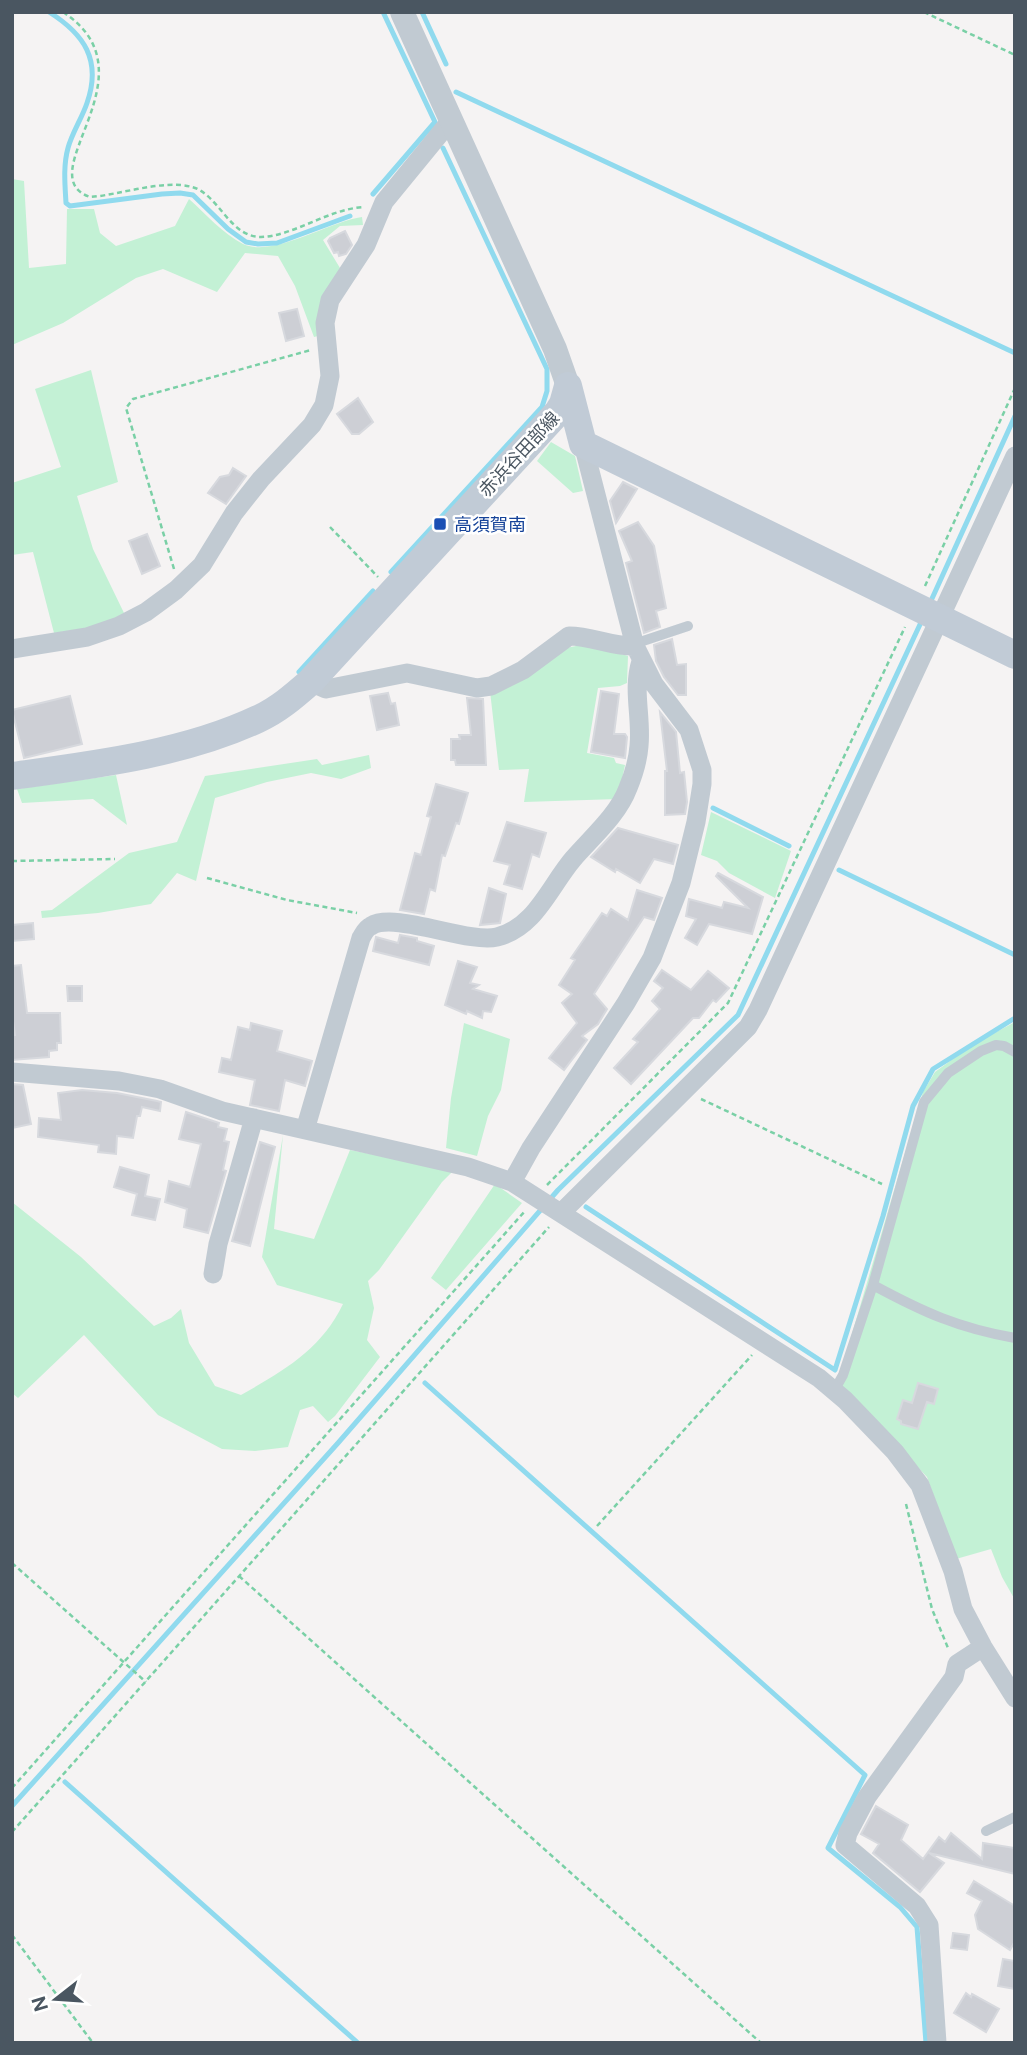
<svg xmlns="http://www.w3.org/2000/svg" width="1027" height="2055" viewBox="0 0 1027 2055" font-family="'Public Sans','Noto Sans JP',sans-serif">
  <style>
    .green { fill: #c3f1d5 }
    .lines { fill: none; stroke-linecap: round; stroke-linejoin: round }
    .stream { stroke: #90daee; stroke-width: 5 }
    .building { fill: #cdcfd5; stroke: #d7d9de; stroke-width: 2 }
    .path { stroke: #7ad0a6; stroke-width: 2.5; stroke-dasharray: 5 3.5; stroke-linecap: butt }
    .service { stroke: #c1cad2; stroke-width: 10 }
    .minor { stroke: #c1cad2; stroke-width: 19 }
    .tertiary { stroke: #c1cad2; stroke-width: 24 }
    .secondary { stroke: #c1cbd6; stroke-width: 28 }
    .transit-dot { fill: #1a4fb4; stroke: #fff; stroke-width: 2.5 }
    .labels { text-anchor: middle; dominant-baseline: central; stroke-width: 5; stroke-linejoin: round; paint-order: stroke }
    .street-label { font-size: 18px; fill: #4a5661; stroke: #fff }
    .transit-label { font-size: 18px; fill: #164399; stroke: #fff; text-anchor: start }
  </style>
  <rect width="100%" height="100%" fill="#f5f3f3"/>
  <path class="green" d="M 12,179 L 24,181 L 29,268 L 66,264 L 67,209 L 94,209 L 100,233 L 116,246 L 175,226 L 189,199 C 206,214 223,234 243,244 C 273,258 330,221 362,217 L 363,225 L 340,226 L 323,240 L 340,268 L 322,335 L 314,337 L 295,286 L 278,256 L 245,253 L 217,292 L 163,269 L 136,278 L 63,323 L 12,345 Z
    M 91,370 L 118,482 L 77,496 L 93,549 L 124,613 L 101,626 L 54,633 L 33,552 L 12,555 L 12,483 L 61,467 L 35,389 Z
    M 551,442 L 575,456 L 583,491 L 573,493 L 537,461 Z
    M 586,644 L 628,656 L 627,683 L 620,686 L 598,688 L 587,753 L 614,758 L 616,763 L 625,765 L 618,799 L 524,802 L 529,769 L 499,770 L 490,691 L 566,648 Z
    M 369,755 L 371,768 L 341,779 L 311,773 L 267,782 L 215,798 L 196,881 L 177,873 L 151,904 L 98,913 L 42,918 L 41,911 L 52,910 L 129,853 L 177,842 L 205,776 L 317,759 L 322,765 Z
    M 116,775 L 127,825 L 93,799 L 22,803 L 17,789 Z
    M 711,812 L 791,851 L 775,898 L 729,873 L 717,861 L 701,855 Z
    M 1015,1022 L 1015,1600 L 1002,1577 L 991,1549 L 956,1559 L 927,1477 L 836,1380 L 839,1378 L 923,1092 L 935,1072 L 972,1045 Z
    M 464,1023 L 510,1039 L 501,1090 L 488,1116 L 477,1156 L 446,1148 L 451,1098 Z
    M 283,1135 L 274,1229 L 314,1239 L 350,1150 L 454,1170 L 442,1182 L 379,1270 L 368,1281 L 374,1308 L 367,1340 L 380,1357 L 335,1416 L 328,1422 L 313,1406 L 300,1410 L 288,1447 L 255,1451 L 222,1449 L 158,1415 L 84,1335 L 18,1398 L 12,1393 L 12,1202 L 81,1257 L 154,1326 L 171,1318 L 181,1309 L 189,1343 L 215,1386 L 241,1395 C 283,1371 321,1350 343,1304 L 277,1285 L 262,1257 Z
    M 495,1184 L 522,1203 L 446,1290 L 431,1278 Z"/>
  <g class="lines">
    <path class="stream" d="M 49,12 C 84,34 102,60 87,103 C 82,118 72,133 68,148 C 63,166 65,185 66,203 L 70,206 L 162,194 L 180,193 L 193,195 L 228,229 L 246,242 L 258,244 L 277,243 L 350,216
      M 422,12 L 446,64
      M 456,92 L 1015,353
      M 373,194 L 435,122 L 383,12
      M 391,572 L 542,407 L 547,391 L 547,369 L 443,148
      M 930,603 L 1015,416
      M 299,672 L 373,591
      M 713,808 L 789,846
      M 839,870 L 1015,955
      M 586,1207 L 835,1370 L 883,1216 L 913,1106 L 933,1069 L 1015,1018
      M 425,1383 L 865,1775 L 828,1848 L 900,1907 L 917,1927 L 926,2043
      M 65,1782 L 358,2043
      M 12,1806 L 338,1443 L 558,1190 L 738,1015 L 923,618"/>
  </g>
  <path class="building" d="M 345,231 L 352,245 L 346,254 L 339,256 L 338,252 L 334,253 L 328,241 L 330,238 Z
    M 297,309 L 304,336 L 286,341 L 279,313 Z
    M 358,398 L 373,422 L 359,434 L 352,434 L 337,414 Z
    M 233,468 L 246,476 L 226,504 L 208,493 L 220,477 L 229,475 Z
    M 623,482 L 637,489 L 616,523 L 610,501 Z
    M 638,522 L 654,546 L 666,608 L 656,611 L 660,627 L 644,633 L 626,563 L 632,561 L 619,531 Z
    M 147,534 L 160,566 L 142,574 L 129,541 Z
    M 672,639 L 677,665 L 686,664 L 686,695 L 678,695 L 664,677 L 656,661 L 654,645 Z
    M 601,691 L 619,694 L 614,734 L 625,734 L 627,737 L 625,758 L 591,752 Z
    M 388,693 L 391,704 L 395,703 L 399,725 L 377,730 L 370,696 Z
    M 70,696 L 82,744 L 24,758 L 12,710 Z
    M 467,698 L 483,699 L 486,765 L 456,765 L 455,760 L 451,760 L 451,739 L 460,739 L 459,735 L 471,735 Z
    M 660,712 L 676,732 L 680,773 L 684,772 L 687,802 L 685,814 L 665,815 L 665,771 L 667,771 Z
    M 436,784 L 468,793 L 459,824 L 456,823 L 445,856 L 442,855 L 435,891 L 430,889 L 424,914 L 400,910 L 415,853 L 421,855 L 431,817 L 427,816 Z
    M 507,822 L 546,833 L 539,857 L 532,854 L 522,889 L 504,884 L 510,865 L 494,861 Z
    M 618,828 L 678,845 L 673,864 L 654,859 L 640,883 L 616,869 L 615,872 L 591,857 Z
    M 718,873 L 763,897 L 752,934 L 709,924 L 697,945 L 685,938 L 696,919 L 686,916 L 689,899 L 722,908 L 724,902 L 748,908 L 716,876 Z
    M 489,888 L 506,894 L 500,923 L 480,925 Z
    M 637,890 L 662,898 L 654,920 L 644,917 L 594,994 L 607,1009 L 598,1024 L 582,1036 L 587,1040 L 564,1070 L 549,1058 L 577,1023 L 562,1003 L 572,994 L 559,985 L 575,960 L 571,958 L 602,913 L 607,916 L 611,909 L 628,920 Z
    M 33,923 L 34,939 L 12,941 L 12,925 Z
    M 400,935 L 417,938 L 417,941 L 434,946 L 429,965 L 373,951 L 376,937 L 398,943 Z
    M 458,961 L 477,967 L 470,983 L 479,985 L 473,989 L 497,996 L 491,1012 L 483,1011 L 482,1018 L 467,1011 L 466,1014 L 445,1005 Z
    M 21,965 L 27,1013 L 60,1013 L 61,1043 L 57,1043 L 57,1050 L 49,1051 L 49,1057 L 12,1060 L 12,1035 L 15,1035 L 12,1014 L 12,966 Z
    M 662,970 L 691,990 L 708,971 L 729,988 L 716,1002 L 713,1000 L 699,1018 L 693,1018 L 631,1084 L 614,1068 L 638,1042 L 633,1039 L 660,1009 L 652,1001 L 663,988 L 654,981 Z
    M 67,986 L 82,986 L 82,1001 L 68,1001 Z
    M 251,1023 L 282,1031 L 277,1051 L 312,1061 L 305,1086 L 285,1080 L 279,1111 L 250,1105 L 255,1080 L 219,1072 L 222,1058 L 231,1060 L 238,1027 L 250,1030 Z
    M 12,1084 L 23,1085 L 31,1124 L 12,1128 Z
    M 82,1090 L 117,1093 L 157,1101 L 161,1102 L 160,1111 L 142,1107 L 140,1116 L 137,1116 L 133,1138 L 117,1136 L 116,1154 L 98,1152 L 99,1145 L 38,1137 L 39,1118 L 61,1120 L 58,1093 Z
    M 186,1112 L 219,1123 L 218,1127 L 227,1129 L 224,1141 L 229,1142 L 223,1170 L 226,1171 L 208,1233 L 184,1227 L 187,1209 L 165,1202 L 169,1181 L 190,1187 L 201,1144 L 179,1139 Z
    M 260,1142 L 275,1147 L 250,1246 L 232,1241 Z
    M 120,1167 L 149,1175 L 145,1196 L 160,1199 L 155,1220 L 132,1215 L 137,1194 L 114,1187 Z
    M 918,1383 L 938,1389 L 934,1404 L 927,1402 L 918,1429 L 901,1424 L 901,1421 L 897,1419 L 903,1400 L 912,1403 Z
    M 876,1806 L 908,1825 L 901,1840 L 923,1859 L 939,1837 L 945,1842 L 951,1833 L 982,1859 L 983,1843 L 1015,1848 L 1015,1874 L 929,1853 L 944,1863 L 920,1892 L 873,1853 L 879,1844 L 861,1834 Z
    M 974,1881 L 1015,1906 L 1015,1941 L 1010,1950 L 978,1929 L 975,1915 L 982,1901 L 967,1893 Z
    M 953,1933 L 969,1935 L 967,1950 L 951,1948 Z
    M 1003,1959 L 1015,1961 L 1015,1989 L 998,1986 Z
    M 966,1993 L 971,1997 L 972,1994 L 999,2009 L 986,2032 L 954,2013 Z"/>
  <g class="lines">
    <path class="path" d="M 63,12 C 158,74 27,175 90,197 C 120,195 163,179 192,187 C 219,194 229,237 261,237 C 294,236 328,209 364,207
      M 924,12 L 1015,55
      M 330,527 L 378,577
      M 174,569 L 126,408 L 133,399 L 311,350
      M 925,586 L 1015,388
      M 12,861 L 115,859
      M 207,878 L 287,900 L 357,913
      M 701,1099 L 882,1184
      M 547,1185 L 728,1003 L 905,627
      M 906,1504 L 932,1609 L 948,1648
      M 597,1526 L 752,1355
      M 12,1563 L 146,1682
      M 239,1576 L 761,2043
      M 12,1788 L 525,1211
      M 12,1832 L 549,1227
      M 12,1935 L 93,2043"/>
    <path class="service" d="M 634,644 L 688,626
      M 873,1285 C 923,1312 958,1328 1015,1338
      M 834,1391 L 843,1375 L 873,1285 L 924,1102 L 948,1073 L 981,1051 L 996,1045 L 1004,1046 L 1015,1052
      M 986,1831 L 1015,1817"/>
    <path class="minor" d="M 12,649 L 87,637 L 119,626 L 146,612 L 176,590 L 202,565 L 234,513 L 261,479 L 312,425 L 324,405 L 330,376 L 325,323 L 330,300 L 366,245 L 384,202 L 452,119
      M 310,682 L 326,689 L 407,673 L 477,688 L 491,686 L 523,670 L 569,636 C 592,636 612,647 635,646
      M 12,1072 L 119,1081 L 160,1089 L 222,1111 L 468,1167 L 512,1182 L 819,1378 L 845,1400 L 895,1452 L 920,1485 L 953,1571 L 963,1609 L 983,1647 L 1015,1698
      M 305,1130 L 361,938 C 364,933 366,928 371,926 C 394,911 468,944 497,937 C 535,928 550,886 573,859 C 592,837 618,815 628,788 C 633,776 638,759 639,746 C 642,717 632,690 641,661
      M 512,1182 L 531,1148 L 626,1003 L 652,958 L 681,883 L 696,822 L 702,784 L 702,770 L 689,730 L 654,684 L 635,646 L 583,444
      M 562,1212 L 748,1027 L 758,1010 L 1015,456
      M 213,1274 L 218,1244 L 254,1118
      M 937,2043 L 929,1925 L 917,1906 L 845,1845 L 848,1833 L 867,1797 L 954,1677 L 957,1664 L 983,1647"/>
    <path class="tertiary" d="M 402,12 L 555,349 L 568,386"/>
    <path class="secondary" d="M 568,386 L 583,444 L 1015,655
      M 12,776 C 92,765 184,754 258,719 C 278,710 294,696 310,682 L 558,412 L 563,404 L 568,386"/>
  </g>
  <rect class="transit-dot" x="433" y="517" width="14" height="14" rx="3.5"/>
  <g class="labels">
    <g class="street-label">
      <text transform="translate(519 454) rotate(-47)">赤浜谷田部線</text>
    </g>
    <g class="transit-label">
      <text x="454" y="524">高須賀南</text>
    </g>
  </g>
  <rect width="1027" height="2055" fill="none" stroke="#4a5661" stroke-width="28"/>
  <g transform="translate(56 1999) rotate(253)" stroke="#ffffff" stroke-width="5" paint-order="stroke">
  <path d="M0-5L12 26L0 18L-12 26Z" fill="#4a5661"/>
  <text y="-10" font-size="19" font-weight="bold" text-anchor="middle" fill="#4a5661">N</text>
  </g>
</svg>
